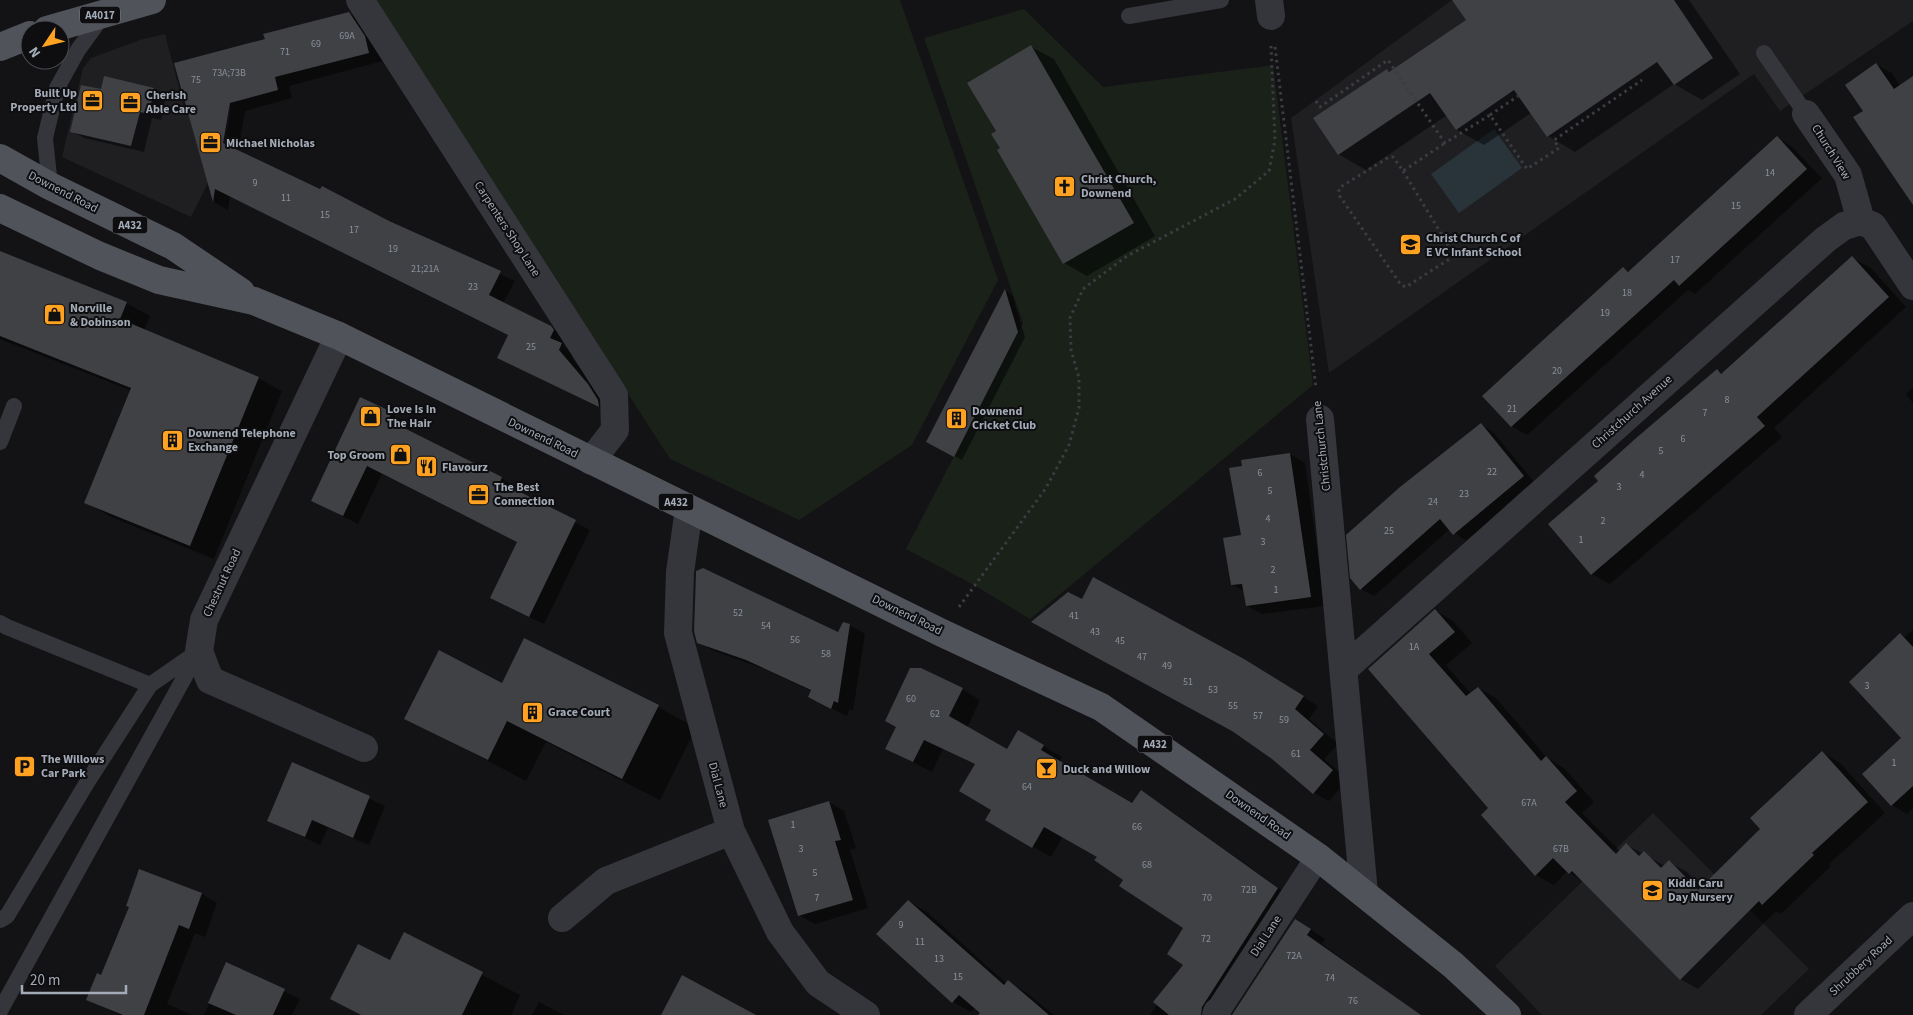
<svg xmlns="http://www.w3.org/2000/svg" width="1913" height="1015" viewBox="0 0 1913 1015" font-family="'Source Sans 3',sans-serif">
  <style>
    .built { fill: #1f1f22 }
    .green { fill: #192119 }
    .water { fill: #28343a }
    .shadow { fill: #0007 }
    .building { fill: #3f4145 }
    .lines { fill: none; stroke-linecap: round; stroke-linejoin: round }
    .path { stroke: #3a3d42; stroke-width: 3; stroke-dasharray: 2.5 4; stroke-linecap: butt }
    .service { stroke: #34363b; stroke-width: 16 }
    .pedestrian { stroke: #34363b; stroke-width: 25 }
    .minor { stroke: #34363b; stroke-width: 28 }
    .tertiary { stroke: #34363b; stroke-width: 28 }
    .primary { stroke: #50535a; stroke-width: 28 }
    .labels { text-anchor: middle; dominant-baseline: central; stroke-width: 4; stroke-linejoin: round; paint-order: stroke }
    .number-label { font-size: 10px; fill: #8a909a }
    .shield { fill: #0e0e10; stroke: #767c85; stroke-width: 1 }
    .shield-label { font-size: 11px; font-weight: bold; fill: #a3abb7 }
    .poi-label { font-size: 12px; font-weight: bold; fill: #a3abb7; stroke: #0e0e10; text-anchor: start }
    .street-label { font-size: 12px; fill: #a3abb7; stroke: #0e0e10 }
  </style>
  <rect width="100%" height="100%" fill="#131315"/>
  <path class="built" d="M 1452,0 L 1913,0 L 1913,21 L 1780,111 L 1754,74 L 1329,373 L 1291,118 Z
    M 165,34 L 186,115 L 231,107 L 225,148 L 191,217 L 62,157 L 83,68 L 91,58 L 140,40 Z
    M 1653,813 L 1809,969 L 1761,1015 L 1542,1015 L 1495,966 Z"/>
  <path class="green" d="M 374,0 L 900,0 L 998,280 L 912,445 L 799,520 L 670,459 Z
    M 1024,9 L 1103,87 L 1273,65 L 1313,385 L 1030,619 L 974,585 L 906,549 L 1023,323 L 924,38 Z"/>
  <path class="water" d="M 1494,129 L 1522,168 L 1459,213 L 1431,174 Z"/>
  <path class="shadow" d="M 1471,0 L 1689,0 L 1740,74 L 1702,100 L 1674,84 L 1575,152 L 1548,136 L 1531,113 L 1484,145 L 1457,130 L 1447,115 L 1366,170 L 1338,154 L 1387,70 L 1391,72 L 1467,20 Z
    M 349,14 L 364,22 L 383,61 L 289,86 L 292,98 L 245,111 L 238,151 L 515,281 L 503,303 L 565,335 L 568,339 L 564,346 L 576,353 L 573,359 L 603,394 L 613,414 L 513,365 L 509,335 L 230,196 L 228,210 L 214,202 L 176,64 L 266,40 Z
    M 1031,47 L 1054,59 L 1155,236 L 1087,276 L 1064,263 L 998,151 L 1002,149 L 998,132 Z
    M 1876,65 L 1892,73 L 1900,86 L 1913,201 L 1864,111 Z
    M 105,78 L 154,89 L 166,96 L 161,120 L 152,118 L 144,152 L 84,138 L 71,131 L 102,90 Z
    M 1777,138 L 1792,147 L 1822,178 L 1695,294 L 1688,290 L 1527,435 L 1512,426 L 1623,268 L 1630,272 Z
    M 0,254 L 126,303 L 150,316 L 144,331 L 258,378 L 282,391 L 214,559 L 109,516 L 86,502 L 132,391 L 0,339 Z
    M 1852,258 L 1871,268 L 1906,307 L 1774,428 L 1782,437 L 1610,584 L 1592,574 L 1717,371 L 1723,374 Z
    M 1006,291 L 1012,295 L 1025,337 L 962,460 L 927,442 Z
    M 1913,388 L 1913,403 L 1906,394 Z
    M 361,399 L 406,422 L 403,429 L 501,478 L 516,487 L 514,491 L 590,530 L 544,624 L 506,606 L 518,542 L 382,474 L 358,524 L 313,501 Z
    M 1481,425 L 1493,432 L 1535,483 L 1466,541 L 1450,529 L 1374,596 L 1361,589 Z
    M 1290,454 L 1305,463 L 1325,606 L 1262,614 L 1247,606 L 1245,592 L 1233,585 Z
    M 1082,600 L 1260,669 L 1318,706 L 1309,719 L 1338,744 L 1324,759 L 1348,779 L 1329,801 L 1314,793 Z
    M 1435,610 L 1453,621 L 1472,643 L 1446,665 L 1471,694 L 1478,688 L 1496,698 L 1547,758 L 1564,768 L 1594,802 L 1582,813 L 1620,851 L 1627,845 L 1665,866 L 1669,862 L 1687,872 L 1702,887 L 1762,829 L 1823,753 L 1840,763 L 1885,813 L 1829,864 L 1831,866 L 1781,914 L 1776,911 L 1698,989 L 1680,979 L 1584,882 L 1567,871 L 1554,885 L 1536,875 L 1490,808 L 1370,669 Z
    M 850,625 L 865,634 L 853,711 L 850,709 L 847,716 L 825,705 L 812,691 L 762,668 L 714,651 L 698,642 L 838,634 Z
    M 1913,630 L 1913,808 L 1907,814 L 1892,805 L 1864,775 L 1902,738 L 1900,635 L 1905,637 Z
    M 525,639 L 658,707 L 696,728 L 660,800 L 546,742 L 526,781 L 406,718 L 503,684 Z
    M 962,689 L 980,700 L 967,728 L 1008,751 L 1019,732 L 1062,757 L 1059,762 L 1133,805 L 1141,792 L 1160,803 L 1296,900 L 1209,1015 L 1150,1015 L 1184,964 L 1185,928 L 1098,856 L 1063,836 L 1051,857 L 987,820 L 992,810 L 976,765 L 943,749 L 932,772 L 887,749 Z
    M 293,764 L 385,806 L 369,845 L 328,828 L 320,845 L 268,820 Z
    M 829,802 L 844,811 L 856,848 L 850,850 L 868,908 L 815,924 L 799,915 Z
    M 140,871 L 202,894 L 217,903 L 205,937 L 195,933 L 167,1004 L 192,1015 L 120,1015 L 87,999 L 102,977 L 130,907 Z
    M 908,901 L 927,912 L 1007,984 L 1008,982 L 1027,993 L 1054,1015 L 985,1015 L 976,1007 L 971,1012 L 953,1002 Z
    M 1310,929 L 1325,939 L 1322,944 L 1420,1015 L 1234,1015 Z
    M 405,934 L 520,995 L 511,1015 L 360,1015 L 332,999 L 391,962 Z
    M 226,964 L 300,999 L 292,1015 L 204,1015 Z
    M 539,1002 L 564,1015 L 532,1015 Z"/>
  <path class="building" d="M 1452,0 L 1674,0 L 1713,58 L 1674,85 L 1657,62 L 1547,137 L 1514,90 L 1456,130 L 1430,93 L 1338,155 L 1313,118 L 1387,69 L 1389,72 L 1466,20 Z
    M 349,12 L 365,36 L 369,53 L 275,77 L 278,90 L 230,103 L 223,143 L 320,189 L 322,186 L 389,221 L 501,271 L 489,295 L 551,326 L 554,330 L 550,338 L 562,343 L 559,350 L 588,384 L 598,400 L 599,407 L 497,358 L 508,335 L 215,189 L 213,202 L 174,63 L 265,39 L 263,34 Z
    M 1031,45 L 1134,223 L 1063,264 L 997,150 L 1000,148 L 991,134 L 996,131 L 967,83 Z
    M 1876,63 L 1894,89 L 1913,76 L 1913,205 L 1853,117 L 1863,111 L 1845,85 Z
    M 104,76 L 154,88 L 149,114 L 140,112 L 131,146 L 70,132 L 81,85 L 101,89 Z
    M 1777,136 L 1807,169 L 1679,286 L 1674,280 L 1511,427 L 1482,396 L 1623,267 L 1628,272 Z
    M 0,251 L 127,302 L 120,319 L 259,377 L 190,546 L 84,503 L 131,388 L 0,336 Z
    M 1852,256 L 1889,297 L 1757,417 L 1765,426 L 1591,575 L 1548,524 L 1598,481 L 1594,476 L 1635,439 L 1717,369 L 1721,374 Z
    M 1005,289 L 1018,332 L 954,457 L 926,442 Z
    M 360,397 L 392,412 L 388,420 L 502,477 L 500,482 L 576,520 L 529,617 L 490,598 L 517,542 L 367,466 L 343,516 L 311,501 Z
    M 1481,423 L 1524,476 L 1453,535 L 1440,519 L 1360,590 L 1350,578 L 1346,535 L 1400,487 Z
    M 1290,453 L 1311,597 L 1246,606 L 1242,584 L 1231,585 L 1223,538 L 1241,535 L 1229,468 L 1242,466 L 1241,460 Z
    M 703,568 L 838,632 L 843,622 L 850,624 L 838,703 L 834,701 L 831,709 L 808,697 L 811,690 L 746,660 L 697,643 L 694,631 L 696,573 L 696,571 Z
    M 1093,577 L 1244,659 L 1304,696 L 1295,709 L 1324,734 L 1310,750 L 1333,770 L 1313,794 L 1272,759 L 1232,731 L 1031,622 L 1068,592 L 1082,599 Z
    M 1435,609 L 1455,632 L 1429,654 L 1466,696 L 1478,687 L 1541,761 L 1546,756 L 1577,791 L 1565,802 L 1616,854 L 1626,843 L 1639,856 L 1644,851 L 1661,868 L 1669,860 L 1698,890 L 1760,829 L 1750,818 L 1822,751 L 1868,802 L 1812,853 L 1814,855 L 1762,905 L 1759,901 L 1680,980 L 1572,871 L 1569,874 L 1553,858 L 1535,876 L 1481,815 L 1488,808 L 1368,669 Z
    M 1900,633 L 1913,647 L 1913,786 L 1891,806 L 1862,774 L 1901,738 L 1849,682 Z
    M 524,638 L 659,705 L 622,779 L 507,721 L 488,760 L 404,719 L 439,650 L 502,683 Z
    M 910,668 L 921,668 L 963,688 L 949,716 L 1007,749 L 1018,730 L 1044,745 L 1041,750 L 1132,803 L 1141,790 L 1278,888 L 1202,1007 L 1201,1015 L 1169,1015 L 1153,1002 L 1183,965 L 1167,954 L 1183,928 L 1119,886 L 1123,880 L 1094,860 L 1097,857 L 1044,827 L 1032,848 L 985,820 L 991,810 L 959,791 L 975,764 L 924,740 L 913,762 L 885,749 L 896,727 L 885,721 Z
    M 292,762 L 370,796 L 353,838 L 312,820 L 305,837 L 267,821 Z
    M 829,801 L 841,840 L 835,841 L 853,900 L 798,916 L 768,820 Z
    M 139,869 L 202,893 L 189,929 L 179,925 L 144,1015 L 123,1015 L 86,1000 L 97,973 L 101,975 L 129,907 L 126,906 Z
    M 908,900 L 1004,985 L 1008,980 L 1049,1015 L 978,1015 L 980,1013 L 959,995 L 952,1003 L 876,934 Z
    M 1295,919 L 1311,929 L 1307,935 L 1421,1015 L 1232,1015 Z
    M 404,932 L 483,972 L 462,1015 L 361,1015 L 330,999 L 358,944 L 390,960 Z
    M 226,962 L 285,989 L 273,1015 L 236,1015 L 208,1003 Z
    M 682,975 L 756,1015 L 661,1015 Z"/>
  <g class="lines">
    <path class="path" d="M 1275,47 L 1316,388
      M 1316,101 L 1320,107 L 1388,60 L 1445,143 L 1490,115 L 1527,169 L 1559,148 L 1554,140 L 1642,80
      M 1490,115 L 1518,96
      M 1403,171 L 1453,253 L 1451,258 L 1406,287 L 1401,285 L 1339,195 L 1339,188 L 1389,157 L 1393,157 L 1403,171 L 1445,143
      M 959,607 L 1046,488 L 1069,445 L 1079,408 L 1079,378 L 1071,350 L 1070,318 L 1083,289 L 1127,256 L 1235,199 L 1269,171 L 1275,140 L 1271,46"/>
    <path class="service" d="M 1129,16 L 1221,0
      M 1764,53 L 1806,114
      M 50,186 L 45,138 L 57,88 L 78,50 L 104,14
      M 0,442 L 14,406
      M 0,623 L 7,627 L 150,685
      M 0,920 L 7,916 L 88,781 L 150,685 L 196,653
      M 0,1011 L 199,651"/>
    <path class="pedestrian" d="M 1217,1012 L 1318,857"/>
    <path class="minor" d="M 360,0 L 614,395 L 615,430 L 591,461
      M 1269,0 L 1271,16
      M 1806,114 L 1848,175 L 1861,221
      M 339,336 L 204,620 L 199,651 L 210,680 L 364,748
      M 1320,419 L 1364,893
      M 689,509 L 680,572 L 678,633 L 731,831 L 780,932 L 818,983 L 866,1015
      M 1344,669 L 1826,239 L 1844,226 L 1861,221 L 1873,226 L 1913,286
      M 562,918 L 606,881 L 731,831
      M 1216,1015 L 1217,1012"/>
    <path class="tertiary" d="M 1808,1015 L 1913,916"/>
    <path class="primary" d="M 47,30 L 152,0
      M 0,47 L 30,35
      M 0,158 L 50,186 L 173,246 L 241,292
      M 0,208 L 100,256 L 159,280 L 254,301 L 339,336 L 942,633 L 1101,707 L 1318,857 L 1453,965 L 1507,1015"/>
  </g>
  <defs>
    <symbol id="office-square" viewBox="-11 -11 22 22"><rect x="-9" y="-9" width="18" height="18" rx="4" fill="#ffa222" stroke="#0e0e10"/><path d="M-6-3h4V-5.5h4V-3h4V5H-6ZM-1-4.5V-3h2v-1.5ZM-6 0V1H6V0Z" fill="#111"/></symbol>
    <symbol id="church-square" viewBox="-11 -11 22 22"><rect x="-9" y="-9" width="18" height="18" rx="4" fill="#ffa222" stroke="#0e0e10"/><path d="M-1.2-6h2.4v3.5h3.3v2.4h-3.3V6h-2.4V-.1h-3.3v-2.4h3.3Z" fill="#111"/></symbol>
    <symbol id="school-square" viewBox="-11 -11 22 22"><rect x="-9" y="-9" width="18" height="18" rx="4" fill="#ffa222" stroke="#0e0e10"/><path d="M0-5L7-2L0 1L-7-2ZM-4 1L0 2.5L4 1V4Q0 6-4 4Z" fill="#111"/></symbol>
    <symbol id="shop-square" viewBox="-11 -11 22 22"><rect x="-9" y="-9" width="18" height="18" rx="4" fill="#ffa222" stroke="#0e0e10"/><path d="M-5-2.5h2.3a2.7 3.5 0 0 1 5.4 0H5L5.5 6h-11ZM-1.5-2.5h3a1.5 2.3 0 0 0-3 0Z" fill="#111"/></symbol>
    <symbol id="building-square" viewBox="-11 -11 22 22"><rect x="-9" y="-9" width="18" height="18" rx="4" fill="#ffa222" stroke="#0e0e10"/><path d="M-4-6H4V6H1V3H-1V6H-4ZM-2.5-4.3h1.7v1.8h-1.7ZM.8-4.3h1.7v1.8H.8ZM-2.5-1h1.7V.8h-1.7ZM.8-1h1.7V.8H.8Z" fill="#111"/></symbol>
    <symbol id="restaurant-square" viewBox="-11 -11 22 22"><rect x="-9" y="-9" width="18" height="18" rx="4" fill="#ffa222" stroke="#0e0e10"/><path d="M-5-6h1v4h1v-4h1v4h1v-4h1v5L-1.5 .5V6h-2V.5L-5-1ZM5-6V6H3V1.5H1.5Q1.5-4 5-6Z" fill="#111"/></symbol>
    <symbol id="parking-square" viewBox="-11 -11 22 22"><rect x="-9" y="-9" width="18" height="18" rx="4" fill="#ffa222" stroke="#0e0e10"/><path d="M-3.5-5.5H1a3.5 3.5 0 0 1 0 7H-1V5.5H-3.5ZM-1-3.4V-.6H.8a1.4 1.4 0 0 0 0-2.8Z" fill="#111"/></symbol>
    <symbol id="bar-square" viewBox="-11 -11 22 22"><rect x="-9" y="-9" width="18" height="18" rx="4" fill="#ffa222" stroke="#0e0e10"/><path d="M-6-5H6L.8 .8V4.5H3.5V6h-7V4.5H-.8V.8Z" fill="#111"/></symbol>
  </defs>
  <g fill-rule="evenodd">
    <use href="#office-square" x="80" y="88" width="25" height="25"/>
    <use href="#office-square" x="118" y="90" width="25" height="25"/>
    <use href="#office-square" x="198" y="130" width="25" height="25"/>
    <use href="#church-square" x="1052" y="174" width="25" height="25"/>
    <use href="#school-square" x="1398" y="232" width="25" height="25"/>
    <use href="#shop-square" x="42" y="302" width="25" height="25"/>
    <use href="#shop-square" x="358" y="404" width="25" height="25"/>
    <use href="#building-square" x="944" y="406" width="25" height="25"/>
    <use href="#building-square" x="160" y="428" width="25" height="25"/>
    <use href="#shop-square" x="388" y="442" width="25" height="25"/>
    <use href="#restaurant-square" x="414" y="454" width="25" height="25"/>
    <use href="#office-square" x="466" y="482" width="25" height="25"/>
    <use href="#building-square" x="520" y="700" width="25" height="25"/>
    <use href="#parking-square" x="12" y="754" width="25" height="25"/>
    <use href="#bar-square" x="1034" y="756" width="25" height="25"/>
    <use href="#school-square" x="1640" y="878" width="25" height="25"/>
  </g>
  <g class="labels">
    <g class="number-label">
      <text x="347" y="36">69A</text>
      <text x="316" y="44">69</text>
      <text x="285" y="52">71</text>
      <text x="229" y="73">73A;73B</text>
      <text x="196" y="80">75</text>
      <text x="1770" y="173">14</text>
      <text x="255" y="183">9</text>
      <text x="286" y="198">11</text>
      <text x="1736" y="206">15</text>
      <text x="325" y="215">15</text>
      <text x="354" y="230">17</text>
      <text x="393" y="249">19</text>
      <text x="1675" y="260">17</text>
      <text x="425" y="269">21;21A</text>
      <text x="473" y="287">23</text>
      <text x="1627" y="293">18</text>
      <text x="1605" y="313">19</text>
      <text x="531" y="347">25</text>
      <text x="1557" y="371">20</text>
      <text x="1727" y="400">8</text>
      <text x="1512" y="409">21</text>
      <text x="1705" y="413">7</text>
      <text x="1683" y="439">6</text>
      <text x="1661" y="451">5</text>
      <text x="1492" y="472">22</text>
      <text x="1260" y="473">6</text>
      <text x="1642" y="475">4</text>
      <text x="1619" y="487">3</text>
      <text x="1270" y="491">5</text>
      <text x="1464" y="494">23</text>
      <text x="1433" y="502">24</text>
      <text x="1268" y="519">4</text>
      <text x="1603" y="521">2</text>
      <text x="1389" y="531">25</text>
      <text x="1581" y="540">1</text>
      <text x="1263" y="542">3</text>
      <text x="1273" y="570">2</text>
      <text x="1276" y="590">1</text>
      <text x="738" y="613">52</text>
      <text x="1074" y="616">41</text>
      <text x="766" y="626">54</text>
      <text x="1095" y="632">43</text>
      <text x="795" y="640">56</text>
      <text x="1120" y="641">45</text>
      <text x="1414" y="647">1A</text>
      <text x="826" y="654">58</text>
      <text x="1142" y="657">47</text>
      <text x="1167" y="666">49</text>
      <text x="1188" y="682">51</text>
      <text x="1867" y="686">3</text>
      <text x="1213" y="690">53</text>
      <text x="911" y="699">60</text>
      <text x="1233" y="706">55</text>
      <text x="935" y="714">62</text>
      <text x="1258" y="716">57</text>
      <text x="1284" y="720">59</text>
      <text x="1296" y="754">61</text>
      <text x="1894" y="763">1</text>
      <text x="1027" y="787">64</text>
      <text x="1529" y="803">67A</text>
      <text x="793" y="825">1</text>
      <text x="1137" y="827">66</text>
      <text x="801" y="849">3</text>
      <text x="1561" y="849">67B</text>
      <text x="1147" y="865">68</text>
      <text x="815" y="873">5</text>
      <text x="1249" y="890">72B</text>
      <text x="817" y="898">7</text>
      <text x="1207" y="898">70</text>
      <text x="901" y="925">9</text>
      <text x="1206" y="939">72</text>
      <text x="920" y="942">11</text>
      <text x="1294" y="956">72A</text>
      <text x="939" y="959">13</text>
      <text x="958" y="977">15</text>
      <text x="1330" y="978">74</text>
      <text x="1353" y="1001">76</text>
    </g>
    <g class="shield">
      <rect x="80" y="6.5" width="40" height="17" rx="4"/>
      <rect x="112.5" y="216.5" width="35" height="17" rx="4"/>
      <rect x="658.5" y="493.5" width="35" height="17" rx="4"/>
      <rect x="1137.5" y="735.5" width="35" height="17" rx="4"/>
    </g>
    <g class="shield-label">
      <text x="100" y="15">A4017</text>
      <text x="130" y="225">A432</text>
      <text x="676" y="502">A432</text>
      <text x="1155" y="744">A432</text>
    </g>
    <g class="poi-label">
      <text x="77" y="93" text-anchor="end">Built Up<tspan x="77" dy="14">Property Ltd</tspan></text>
      <text x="146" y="95">Cherish<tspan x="146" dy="14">Able Care</tspan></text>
      <text x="226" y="143">Michael Nicholas</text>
      <text x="1081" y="179">Christ Church,<tspan x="1081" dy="14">Downend</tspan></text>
      <text x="1426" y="238">Christ Church C of<tspan x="1426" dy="14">E VC Infant School</tspan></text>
      <text x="70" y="308">Norville<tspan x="70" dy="14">&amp; Dobinson</tspan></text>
      <text x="387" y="409">Love Is In<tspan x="387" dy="14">The Hair</tspan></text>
      <text x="972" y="411">Downend<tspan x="972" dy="14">Cricket Club</tspan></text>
      <text x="188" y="433">Downend Telephone<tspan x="188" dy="14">Exchange</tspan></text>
      <text x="385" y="455" text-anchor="end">Top Groom</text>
      <text x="442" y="467">Flavourz</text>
      <text x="494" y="487">The Best<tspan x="494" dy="14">Connection</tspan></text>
      <text x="548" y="712">Grace Court</text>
      <text x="41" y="759">The Willows<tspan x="41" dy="14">Car Park</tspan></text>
      <text x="1063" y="769">Duck and Willow</text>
      <text x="1668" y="883">Kiddi Caru<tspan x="1668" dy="14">Day Nursery</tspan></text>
    </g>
    <g class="street-label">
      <text transform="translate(1831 152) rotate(58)">Church View</text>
      <text transform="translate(63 192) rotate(27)">Downend Road</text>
      <text transform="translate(507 229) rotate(57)">Carpenters Shop Lane</text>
      <text transform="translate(1632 412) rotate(-42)">Christchurch Avenue</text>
      <text transform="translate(543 438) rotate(26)">Downend Road</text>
      <text transform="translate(1322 446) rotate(-96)">Christchurch Lane</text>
      <text transform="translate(222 583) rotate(-65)">Chestnut Road</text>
      <text transform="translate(907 615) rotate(26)">Downend Road</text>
      <text transform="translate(718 785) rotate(75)">Dial Lane</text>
      <text transform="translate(1258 815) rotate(35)">Downend Road</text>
      <text transform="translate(1266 936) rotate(-57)">Dial Lane</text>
      <text transform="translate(1861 966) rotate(-43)">Shrubbery Road</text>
    </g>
  </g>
  <g transform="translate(45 45) rotate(235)"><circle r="24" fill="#0e0e10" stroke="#4a4d53"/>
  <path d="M0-4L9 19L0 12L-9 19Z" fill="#ffa222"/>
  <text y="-8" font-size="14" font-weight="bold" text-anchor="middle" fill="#a3abb7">N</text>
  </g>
  <path d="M22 985v8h104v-8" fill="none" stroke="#a3abb7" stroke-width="2.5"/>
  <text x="30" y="985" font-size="15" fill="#a3abb7" stroke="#0e0e10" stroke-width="4" paint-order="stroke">20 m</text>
</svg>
